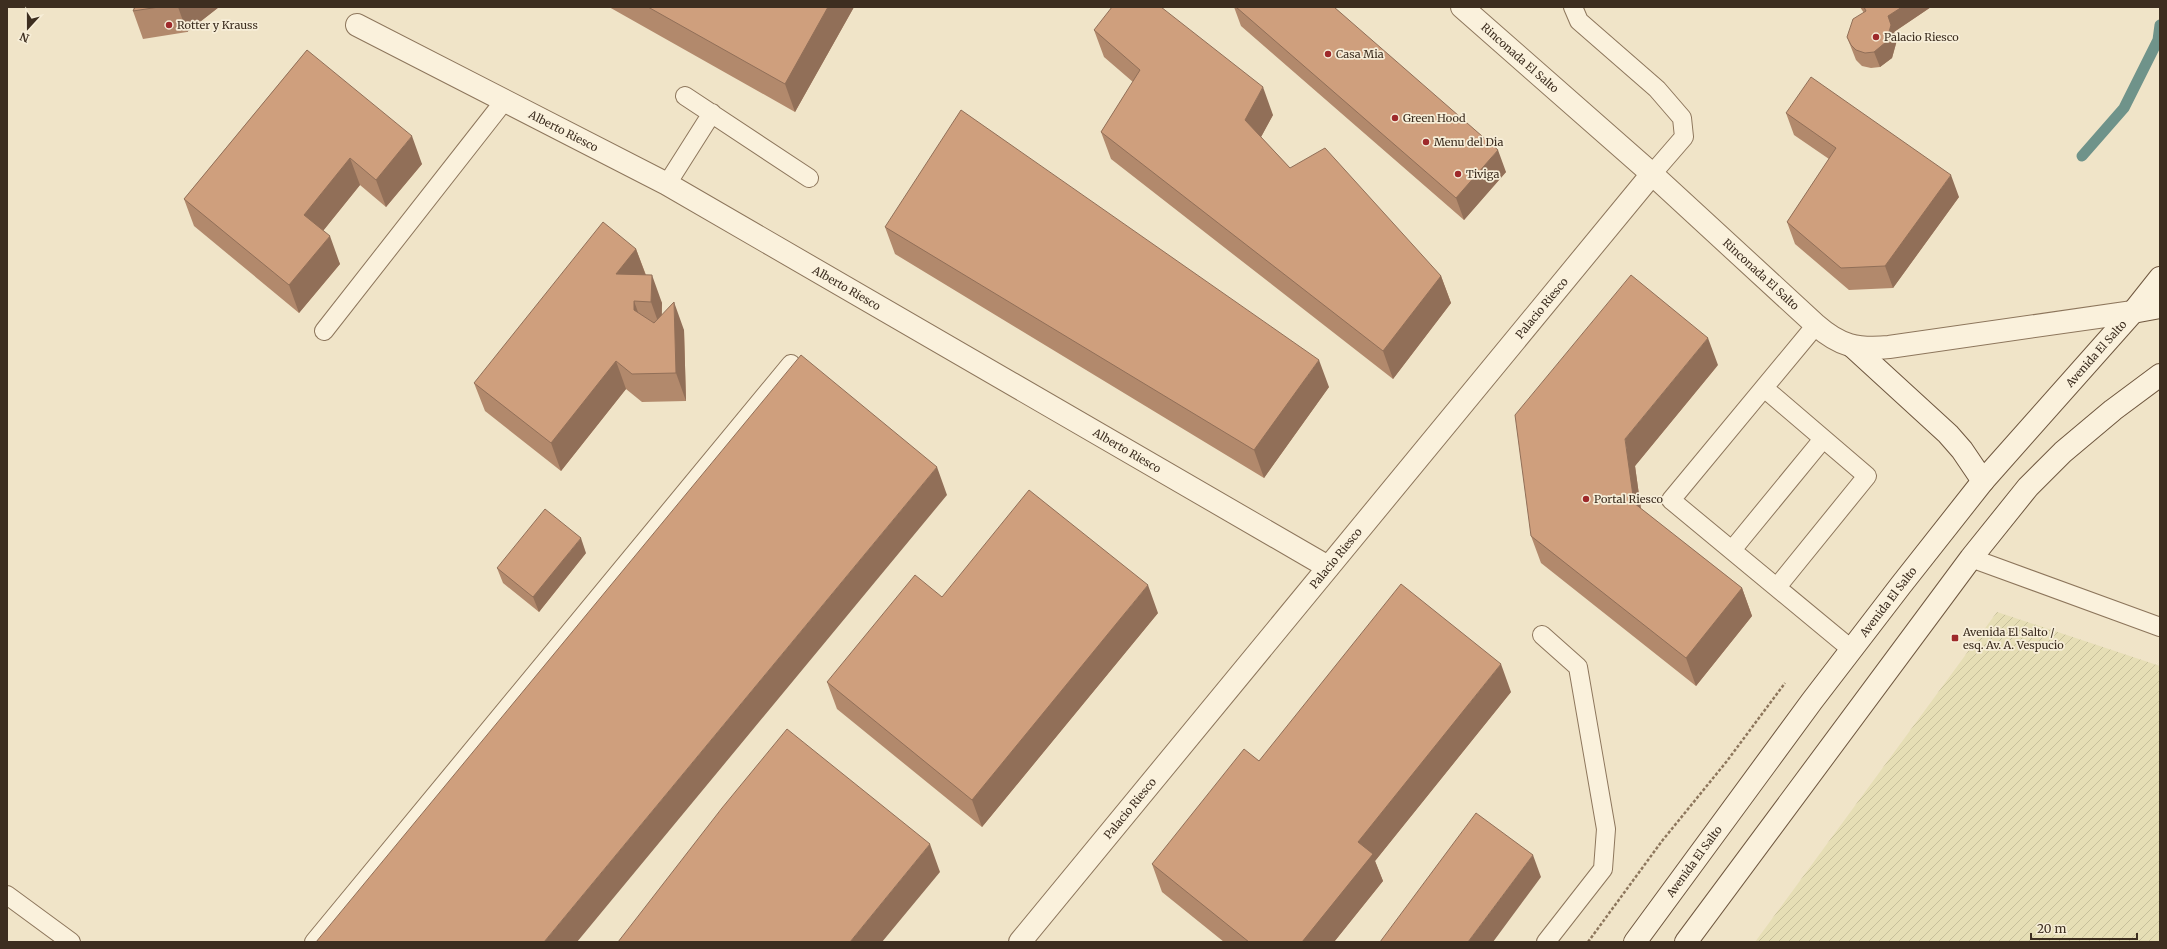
<svg xmlns="http://www.w3.org/2000/svg" width="2167" height="949" viewBox="0 0 2167 949" font-family="Merriweather,serif">
  <style>
    .farmland { fill: url(#farmland-furrows) }
    .lines { fill: none; stroke-linecap: round; stroke-linejoin: round }
    .stream { stroke: #6f938a; stroke-width: 11 }
    .service-casing { stroke: #8d765c; stroke-width: 20 }
    .minor-casing { stroke: #8d765c; stroke-width: 24 }
    .tertiary-casing { stroke: #8d765c; stroke-width: 24 }
    .secondary-casing { stroke: #6f573f; stroke-width: 24 }
    .path { stroke: #8d765c; stroke-width: 2.5; stroke-dasharray: 3 2; stroke-linecap: butt }
    .service { stroke: #faf1dc; stroke-width: 18 }
    .minor { stroke: #faf1dc; stroke-width: 22 }
    .tertiary { stroke: #faf1dc; stroke-width: 22 }
    .secondary { stroke: #faf1dc; stroke-width: 22 }
    .wall { fill: #b2896c }
    .shaded-wall { fill: #916f58 }
    .building { fill: #cf9f7d; stroke: #916f58 }
    .poi-dot { fill: #9e2a2b; stroke: #f7eed8; stroke-width: 1.5 }
    .labels { text-anchor: middle; dominant-baseline: central; stroke-width: 3.5; stroke-linejoin: round; paint-order: stroke }
    .poi-label { font-size: 11px; fill: #3d2e20; stroke: #f7eed8; text-anchor: start }
    .street-label { font-size: 11px; fill: #3d2e20; stroke: #f7eed8 }
  </style>
  <defs>
    <pattern id="farmland-furrows" width="10" height="10" patternUnits="userSpaceOnUse"><rect width="10" height="10" fill="#e6deb5"/><path d="M-1 1l2-2M0 10L10 0M9 11l2-2" fill="none" stroke="#c6bf9b"/></pattern>
  </defs>
  <rect width="100%" height="100%" fill="#f0e4c8"/>
  <path class="farmland" d="M 1997,612 L 2160,666 L 2160,942 L 1755,942 Z"/>
  <g class="lines">
    <path class="stream" d="M 2082,156 L 2124,108 L 2158,40 L 2160,25"/>
    <defs>
      <path id="service" d="M 1573,7 L 1579,21 L 1657,89 L 1682,118 L 1684,137 L 1652,174
        M 685,96 L 809,178
        M 667,184 L 712,113
        M 1816,325 L 1671,500 L 1851,649
        M 324,331 L 505,100
        M 1764,388 L 1867,476 L 1777,587
        M 1732,550 L 1823,439
        M 1971,558 L 2160,627
        M 1542,635 L 1578,667 L 1606,829 L 1603,869 L 1546,942
        M 7,895 L 71,942
        M 314,942 L 791,364"/>
      <g id="minor">
        <path id="s1" d="M 357,25 L 667,184 L 1328,567"/>
        <path id="s2" d="M 1020,942 L 1652,174"/>
      </g>
      <g id="tertiary">
        <path id="s3" d="M 1462,7 L 1652,174 L 1816,325 C 1840,346 1857,350 1889,347 L 2133,312"/>
      </g>
      <g id="secondary">
        <path d="M 2133,312 L 2160,307"/>
        <path d="M 1853,347 L 1948,434 L 1962,450 L 1983,481"/>
        <path id="s4" d="M 1635,942 L 1812,701 L 1901,585 L 1983,481 L 2133,312 L 2160,278"/>
        <path d="M 1686,942 L 1971,558 L 2028,487 L 2063,452 L 2113,410 L 2160,375"/>
      </g>
    </defs>
    <use href="#service" class="service-casing"/>
    <use href="#minor" class="minor-casing"/>
    <use href="#tertiary" class="tertiary-casing"/>
    <use href="#secondary" class="secondary-casing"/>
    <path class="path" d="M 1588,942 L 1662,841 L 1727,761 L 1785,683"/>
    <use href="#service" class="service"/>
    <use href="#minor" class="minor"/>
    <use href="#tertiary" class="tertiary"/>
    <use href="#secondary" class="secondary"/>
  </g>
  <path class="wall" d="M 133,7 L 219,7 L 187,32 L 143,39 L 133,11 L 134,9 Z
    M 609,7 L 854,7 L 795,112 Z
    M 1234,7 L 1334,7 L 1506,172 L 1464,220 L 1241,26 Z
    M 1860,7 L 1931,7 L 1894,32 L 1897,40 L 1892,58 L 1880,67 L 1871,68 L 1862,66 L 1856,60 L 1847,37 L 1864,13 Z
    M 1094,30 L 1273,115 L 1261,137 L 1290,168 L 1441,276 L 1451,303 L 1393,379 L 1111,159 L 1101,132 L 1133,82 L 1104,57 Z
    M 307,50 L 422,164 L 386,207 L 360,185 L 323,231 L 340,264 L 299,313 L 194,226 L 184,199 Z
    M 1786,113 L 1959,197 L 1893,288 L 1849,290 L 1795,244 L 1787,222 L 1829,159 L 1794,135 Z
    M 885,227 L 1329,387 L 1264,478 L 895,254 Z
    M 636,249 L 646,275 L 662,303 L 662,315 L 684,330 L 686,401 L 642,402 L 626,389 L 561,471 L 485,411 L 474,383 Z
    M 1718,365 L 1635,466 L 1641,509 L 1742,588 L 1752,616 L 1696,686 L 1541,563 L 1531,536 Z
    M 586,553 L 539,612 L 503,583 L 497,568 Z
    M 942,597 L 1158,613 L 982,827 L 837,709 L 827,682 Z
    M 1511,692 L 1375,861 L 1383,881 L 1334,942 L 1224,942 L 1162,892 L 1152,864 L 1259,761 Z"/>
  <path class="shaded-wall" d="M 178,7 L 219,7 L 187,32 Z
    M 828,7 L 854,7 L 795,112 L 785,84 Z
    M 1902,7 L 1931,7 L 1894,32 L 1897,40 L 1892,58 L 1880,67 L 1874,52 L 1888,16 Z
    M 1263,87 L 1273,115 L 1255,148 L 1245,120 Z
    M 412,136 L 422,164 L 386,207 L 376,180 Z
    M 1498,150 L 1506,172 L 1464,220 L 1456,198 Z
    M 350,158 L 360,185 L 314,242 L 304,215 Z
    M 1951,175 L 1959,197 L 1893,288 L 1885,266 Z
    M 330,236 L 340,264 L 299,313 L 289,285 Z
    M 636,249 L 646,276 L 616,274 Z
    M 652,275 L 662,303 L 661,330 L 651,302 Z
    M 1441,276 L 1451,303 L 1393,379 L 1383,351 Z
    M 634,301 L 644,329 L 634,310 Z
    M 674,302 L 684,330 L 686,401 L 676,373 Z
    M 1708,338 L 1718,365 L 1635,466 L 1644,531 L 1634,503 L 1625,439 Z
    M 1319,360 L 1329,387 L 1264,478 L 1254,450 Z
    M 616,361 L 626,389 L 561,471 L 551,443 Z
    M 937,467 L 947,495 L 577,942 L 544,942 Z
    M 581,538 L 586,553 L 539,612 L 533,597 Z
    M 1148,585 L 1158,613 L 982,827 L 972,800 Z
    M 1742,588 L 1752,616 L 1696,686 L 1686,658 Z
    M 1501,664 L 1511,692 L 1375,861 L 1383,881 L 1334,942 L 1302,942 L 1358,842 Z
    M 930,844 L 940,872 L 882,942 L 850,942 Z
    M 1533,855 L 1541,877 L 1493,942 L 1468,942 Z"/>
  <path class="building" d="M 135,7 L 159,7 L 133,11 Z
    M 648,7 L 828,7 L 785,84 Z
    M 1112,7 L 1161,7 L 1263,87 L 1245,120 L 1290,168 L 1325,148 L 1441,276 L 1383,351 L 1101,132 L 1140,70 L 1094,30 Z
    M 1236,7 L 1334,7 L 1498,150 L 1456,198 Z
    M 1864,7 L 1902,7 L 1888,16 L 1891,25 L 1886,42 L 1874,52 L 1865,53 L 1856,50 L 1851,45 L 1847,37 L 1853,19 L 1866,11 Z
    M 307,50 L 412,136 L 376,180 L 350,158 L 304,215 L 330,236 L 289,285 L 184,199 Z
    M 1811,77 L 1951,175 L 1885,266 L 1841,268 L 1787,222 L 1836,148 L 1786,113 Z
    M 961,110 L 1319,360 L 1254,450 L 885,227 Z
    M 603,222 L 636,249 L 616,274 L 652,275 L 651,302 L 634,301 L 634,310 L 654,323 L 674,302 L 676,373 L 632,374 L 616,361 L 551,443 L 474,383 Z
    M 1631,275 L 1708,338 L 1625,439 L 1634,503 L 1742,588 L 1686,658 L 1531,536 L 1515,415 Z
    M 801,355 L 937,467 L 544,942 L 316,942 Z
    M 1029,490 L 1148,585 L 972,800 L 827,682 L 915,575 L 942,597 Z
    M 545,509 L 581,538 L 533,597 L 497,568 Z
    M 1401,584 L 1501,664 L 1358,842 L 1373,854 L 1302,942 L 1249,942 L 1152,864 L 1244,749 L 1259,761 Z
    M 787,729 L 930,844 L 850,942 L 618,942 L 722,808 Z
    M 1476,813 L 1533,855 L 1468,942 L 1380,942 Z"/>
  <g class="poi-dot">
    <circle cx="169" cy="25" r="4"/>
    <circle cx="1876" cy="37" r="4"/>
    <circle cx="1328" cy="54" r="4"/>
    <circle cx="1395" cy="118" r="4"/>
    <circle cx="1426" cy="142" r="4"/>
    <circle cx="1458" cy="174" r="4"/>
    <circle cx="1586" cy="499" r="4"/>
    <rect x="1951" y="634" width="8" height="8" rx="2"/>
  </g>
  <g class="labels">
    <g class="poi-label">
      <text x="177" y="25">Rotter y Krauss</text>
      <text x="1884" y="37">Palacio Riesco</text>
      <text x="1336" y="54">Casa Mia</text>
      <text x="1403" y="118">Green Hood</text>
      <text x="1434" y="142">Menu del Dia</text>
      <text x="1466" y="174">Tiviga</text>
      <text x="1594" y="499">Portal Riesco</text>
      <text x="1963" y="632">Avenida El Salto /<tspan x="1963" dy="13">esq. Av. A. Vespucio</tspan></text>
    </g>
    <g class="street-label">
      <text stroke="none"><textPath href="#s3" startOffset="77">Rinconada El Salto</textPath></text>
      <text stroke="none"><textPath href="#s1" startOffset="232">Alberto Riesco</textPath></text>
      <text stroke="none"><textPath href="#s3" startOffset="401">Rinconada El Salto</textPath></text>
      <text stroke="none"><textPath href="#s1" startOffset="556">Alberto Riesco</textPath></text>
      <text stroke="none"><textPath href="#s2" startOffset="821">Palacio Riesco</textPath></text>
      <text stroke="none"><textPath href="#s4" startOffset="748">Avenida El Salto</textPath></text>
      <text stroke="none"><textPath href="#s1" startOffset="880">Alberto Riesco</textPath></text>
      <text stroke="none"><textPath href="#s2" startOffset="497">Palacio Riesco</textPath></text>
      <text stroke="none"><textPath href="#s4" startOffset="424">Avenida El Salto</textPath></text>
      <text stroke="none"><textPath href="#s2" startOffset="173">Palacio Riesco</textPath></text>
      <text stroke="none"><textPath href="#s4" startOffset="100">Avenida El Salto</textPath></text>
    </g>
  </g>
  <rect width="2167" height="949" fill="none" stroke="#3d2e20" stroke-width="16"/>
  <g transform="translate(28 28) rotate(201)" stroke="#f7eed8" stroke-width="3" paint-order="stroke">
  <path d="M0-3L7 15L0 10L-7 15Z" fill="#3d2e20"/>
  <text y="-6" font-size="11" font-weight="bold" text-anchor="middle" fill="#3d2e20">N</text>
  </g>
  <path d="M2031 933v6h106v-6" fill="none" stroke="#3d2e20" stroke-width="2"/>
  <text x="2037" y="933" font-size="12" fill="#3d2e20" stroke="#f7eed8" stroke-width="3" paint-order="stroke">20 m</text>
</svg>
